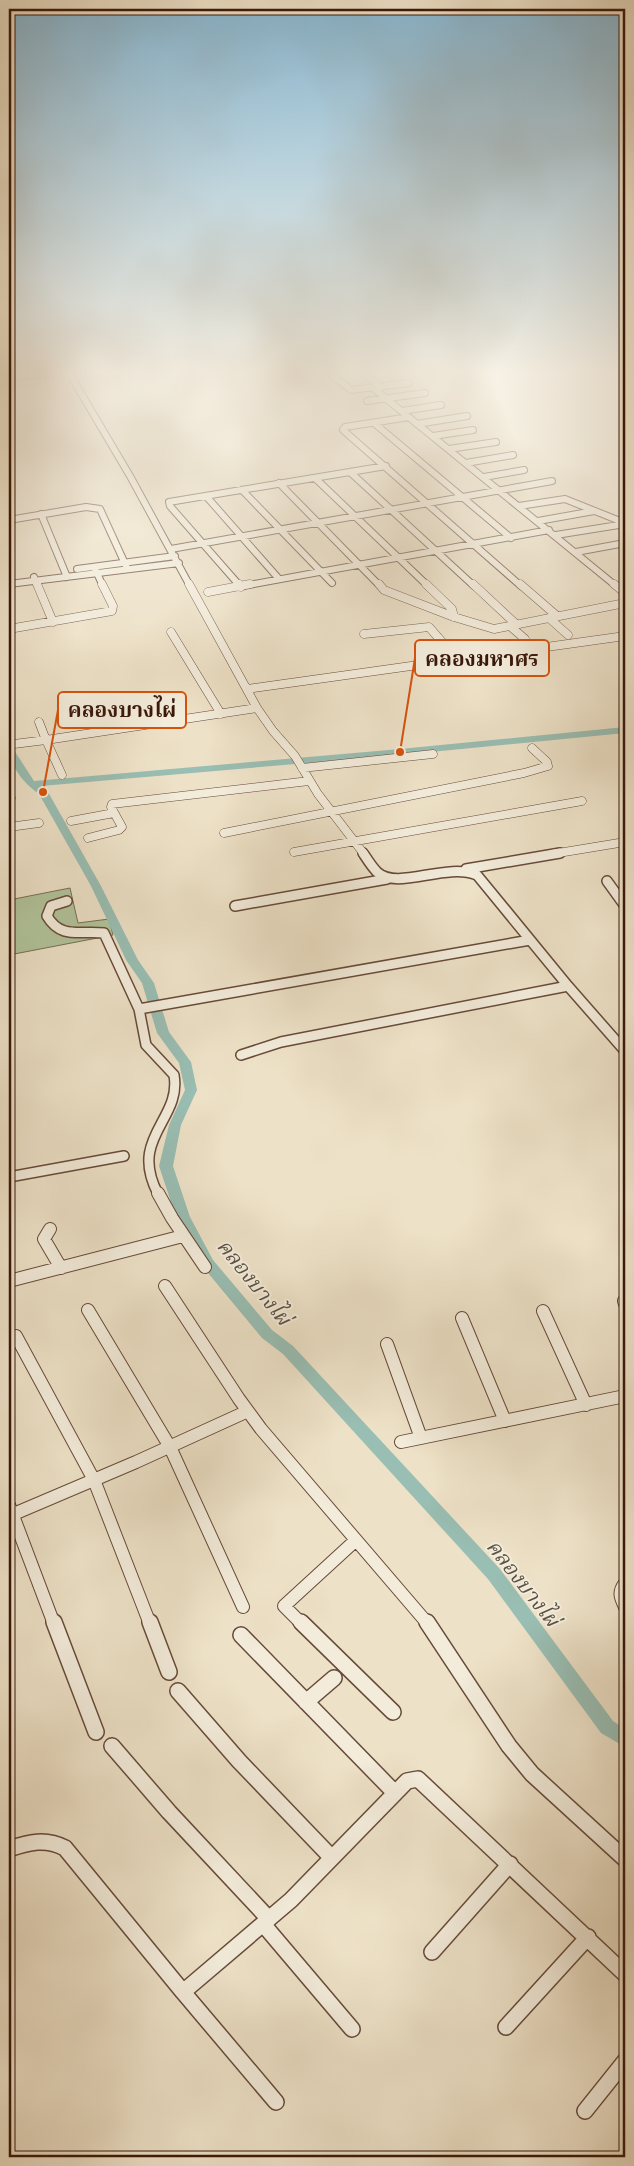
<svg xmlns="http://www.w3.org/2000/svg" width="634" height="2166" viewBox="0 0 634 2166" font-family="'IM FELL Great Primer','Noto Serif Thai',serif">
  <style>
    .green { fill: #b1c49b; stroke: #766e52 }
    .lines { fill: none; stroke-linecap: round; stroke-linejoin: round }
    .canal { fill: #99beb3; fill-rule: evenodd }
    .minor-far4-casing { stroke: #674a39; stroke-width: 8 }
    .minor-far3-casing { stroke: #674a39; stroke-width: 9 }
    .minor-far2-casing { stroke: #674a39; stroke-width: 12 }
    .minor-far1-casing { stroke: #674a39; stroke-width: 14 }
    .minor-casing { stroke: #674a39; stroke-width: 18 }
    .minor-far4 { stroke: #f3ecdb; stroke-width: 6 }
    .minor-far3 { stroke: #f3ecdb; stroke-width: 8 }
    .minor-far2 { stroke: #f3ecdb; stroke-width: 9 }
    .minor-far1 { stroke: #f3ecdb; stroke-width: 12 }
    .minor { stroke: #f3ecdb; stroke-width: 15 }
    .labels { text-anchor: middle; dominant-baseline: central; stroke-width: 4; stroke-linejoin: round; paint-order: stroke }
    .water-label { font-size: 21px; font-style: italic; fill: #5b5245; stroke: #f3ecdb }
    .leader { fill: none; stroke: #d7520c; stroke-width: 2 }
    .callout-dot { fill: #d7520c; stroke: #f3ecdb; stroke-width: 2 }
    .callout { fill: #f3ecdb; stroke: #d7520c; stroke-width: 2 }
    .callout-label { font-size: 21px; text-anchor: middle; font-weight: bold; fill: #3a180a }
  </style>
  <rect width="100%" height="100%" fill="#ede1c7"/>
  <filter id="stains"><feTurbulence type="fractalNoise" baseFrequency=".004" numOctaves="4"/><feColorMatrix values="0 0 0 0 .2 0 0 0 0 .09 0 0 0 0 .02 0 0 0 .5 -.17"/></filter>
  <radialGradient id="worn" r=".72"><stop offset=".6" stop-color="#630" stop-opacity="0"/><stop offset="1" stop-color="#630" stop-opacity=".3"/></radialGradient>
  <path class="green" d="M 70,888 L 78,923 L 109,919 L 113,935 L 9,955 L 9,900 Z"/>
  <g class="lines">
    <path class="canal" d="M 625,727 L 625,733 L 400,755 L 41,786 L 48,792 L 101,886 L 138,960 L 154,983 L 169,1032 L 191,1062 L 197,1090 L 181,1125 L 173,1166 L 190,1217 L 213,1260 L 272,1330 L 293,1346 L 500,1569 L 613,1721 L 625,1729 L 625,1747 L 601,1733 L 488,1579 L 283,1354 L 262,1338 L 203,1267 L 176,1217 L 159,1166 L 169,1125 L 185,1090 L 179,1063 L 157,1033 L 142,983 L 126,960 L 91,886 L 39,794 C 24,784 8,764 9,746 L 12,747 L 34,781 L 400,749 Z"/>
    <defs>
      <path id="minor-far4" d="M 69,373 L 130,476 L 190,586
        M 364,373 L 381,387
        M 332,375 L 351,390 L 409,383
        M 9,377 L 54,373
        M 373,388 L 616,586
        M 367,401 L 425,393
        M 402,411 L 441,405
        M 409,417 L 345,427 L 343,430 L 521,586
        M 374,423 L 511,538
        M 417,424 L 467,416
        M 433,436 L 473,430
        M 449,449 L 496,442
        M 466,463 L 513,455
        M 350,472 L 474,586
        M 484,477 L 524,470
        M 315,478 L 428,586
        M 279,483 L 380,586
        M 242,490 L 332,583
        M 206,496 L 279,579
        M 519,506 L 565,499 L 625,523
        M 41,514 L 67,577
        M 9,520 L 86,507 L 100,509 L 127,568
        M 538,521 L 594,511
        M 556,535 L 625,524
        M 171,549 L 552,481
        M 576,552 L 625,543
        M 77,569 L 175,556
        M 95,569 L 103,586
        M 34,577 L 38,586
        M 9,584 L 179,563
        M 240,586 L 170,506 L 169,502 L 386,466
        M 243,586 L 549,530"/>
      <path id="minor-far3" d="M 37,584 L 53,622
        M 189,584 L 257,708 L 273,731 L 295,756 L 318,794 L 364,854
        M 239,584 L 241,587
        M 379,584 L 384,590 L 454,617 L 494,629 L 625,603
        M 426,584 L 452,609 L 454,617
        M 473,584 L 517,625
        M 520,584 L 557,616
        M 614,584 L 625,593
        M 208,592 L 250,584
        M 549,618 L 568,635
        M 510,626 L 525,639
        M 9,629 L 112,611 L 113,606 L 102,584
        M 171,632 L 221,714
        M 364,634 L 429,627 L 457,659
        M 247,689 L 625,636
        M 14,744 L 46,740 L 39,722
        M 302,768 L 433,754
        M 62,775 L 46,740 L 257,708
        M 9,798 L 11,798
        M 71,821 L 114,813
        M 9,827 L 39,823
        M 224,833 L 524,773 L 548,766 L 547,762 L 532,748
        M 88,838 L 119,830 L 122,827 L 111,807 L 112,804 L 309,781
        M 294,852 L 582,801
        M 552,854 L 625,842"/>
      <path id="minor-far2" d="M 363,853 C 367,859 372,867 377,872 C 398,891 445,862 477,875 L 568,986 L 625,1051
        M 466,869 L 560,853
        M 607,881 L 625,906
        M 67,901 L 51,906 L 47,916 C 61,940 81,930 104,933 L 139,1009 L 146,1045 L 174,1075 C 182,1120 128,1137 158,1194
        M 235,906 L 387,879
        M 139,1009 L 530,940
        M 241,1055 L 281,1042 L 568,986
        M 9,1177 L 124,1156"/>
      <path id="minor-far1" d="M 158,1193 L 172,1218 L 205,1267
        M 50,1229 L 44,1239 L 61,1268
        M 9,1281 L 183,1236
        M 165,1286 L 239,1399 L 261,1429 L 428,1624
        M 624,1301 L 625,1304
        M 88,1310 L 170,1447 L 243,1607
        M 543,1311 L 586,1405
        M 462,1318 L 505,1421
        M 16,1336 L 94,1480 L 150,1624
        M 387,1344 L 421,1438
        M 401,1442 L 625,1396
        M 9,1505 L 54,1624
        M 9,1516 L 136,1462 L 248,1411
        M 625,1583 C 618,1592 620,1597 625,1607
        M 302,1624 L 284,1606 L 356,1540"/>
      <path id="minor" d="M 54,1622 L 96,1732
        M 150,1622 L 169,1672
        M 301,1622 L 393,1712
        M 427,1622 L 509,1746 L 532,1774 L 625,1859
        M 241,1635 L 395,1793
        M 178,1691 L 239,1761 L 332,1858
        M 306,1702 L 334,1678
        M 112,1746 L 169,1812 L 269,1919
        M 9,1849 C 29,1842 46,1838 65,1848 L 183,1992
        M 263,1924 L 352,2029
        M 432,1952 L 510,1864
        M 506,2027 L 588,1937
        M 276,2102 L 183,1992 L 291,1900 L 407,1781 L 418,1779 L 625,1974
        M 585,2111 L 625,2061"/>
    </defs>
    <use href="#minor-far4" class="minor-far4-casing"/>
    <use href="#minor-far3" class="minor-far3-casing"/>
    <use href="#minor-far2" class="minor-far2-casing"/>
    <use href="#minor-far1" class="minor-far1-casing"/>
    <use href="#minor" class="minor-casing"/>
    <use href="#minor-far4" class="minor-far4"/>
    <use href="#minor-far3" class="minor-far3"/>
    <use href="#minor-far2" class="minor-far2"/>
    <use href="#minor-far1" class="minor-far1"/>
    <use href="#minor" class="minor"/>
  </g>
  <linearGradient id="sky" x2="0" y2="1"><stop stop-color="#88b8d3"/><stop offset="0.55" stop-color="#f7f2e6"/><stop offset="1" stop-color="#f7f2e6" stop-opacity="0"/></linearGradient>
  <rect width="634" height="676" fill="url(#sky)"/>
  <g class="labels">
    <g class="water-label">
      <text transform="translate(254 1282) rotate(51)">คลองบางไผ่</text>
      <text transform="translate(523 1583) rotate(52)">คลองบางไผ่</text>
    </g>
  </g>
  <path class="leader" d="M400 752L415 658M43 792L58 710"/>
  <g class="callout-dot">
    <circle cx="400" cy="752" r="5"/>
    <circle cx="43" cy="792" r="5"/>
  </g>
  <g class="callout">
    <rect x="415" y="640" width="134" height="36" rx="5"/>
    <rect x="58" y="692" width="128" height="36" rx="5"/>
  </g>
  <g class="callout-label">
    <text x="482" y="666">คลองมหาศร</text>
    <text x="122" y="717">คลองบางไผ่</text>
  </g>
  <rect width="634" height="2166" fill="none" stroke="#ede1c7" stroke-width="30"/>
  <rect x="10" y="10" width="614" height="2146" fill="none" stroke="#3a180a" stroke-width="2.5"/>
  <rect x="15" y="15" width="604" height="2136" fill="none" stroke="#3a180a"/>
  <rect width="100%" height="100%" filter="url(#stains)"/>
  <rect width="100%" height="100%" fill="url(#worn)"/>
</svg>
